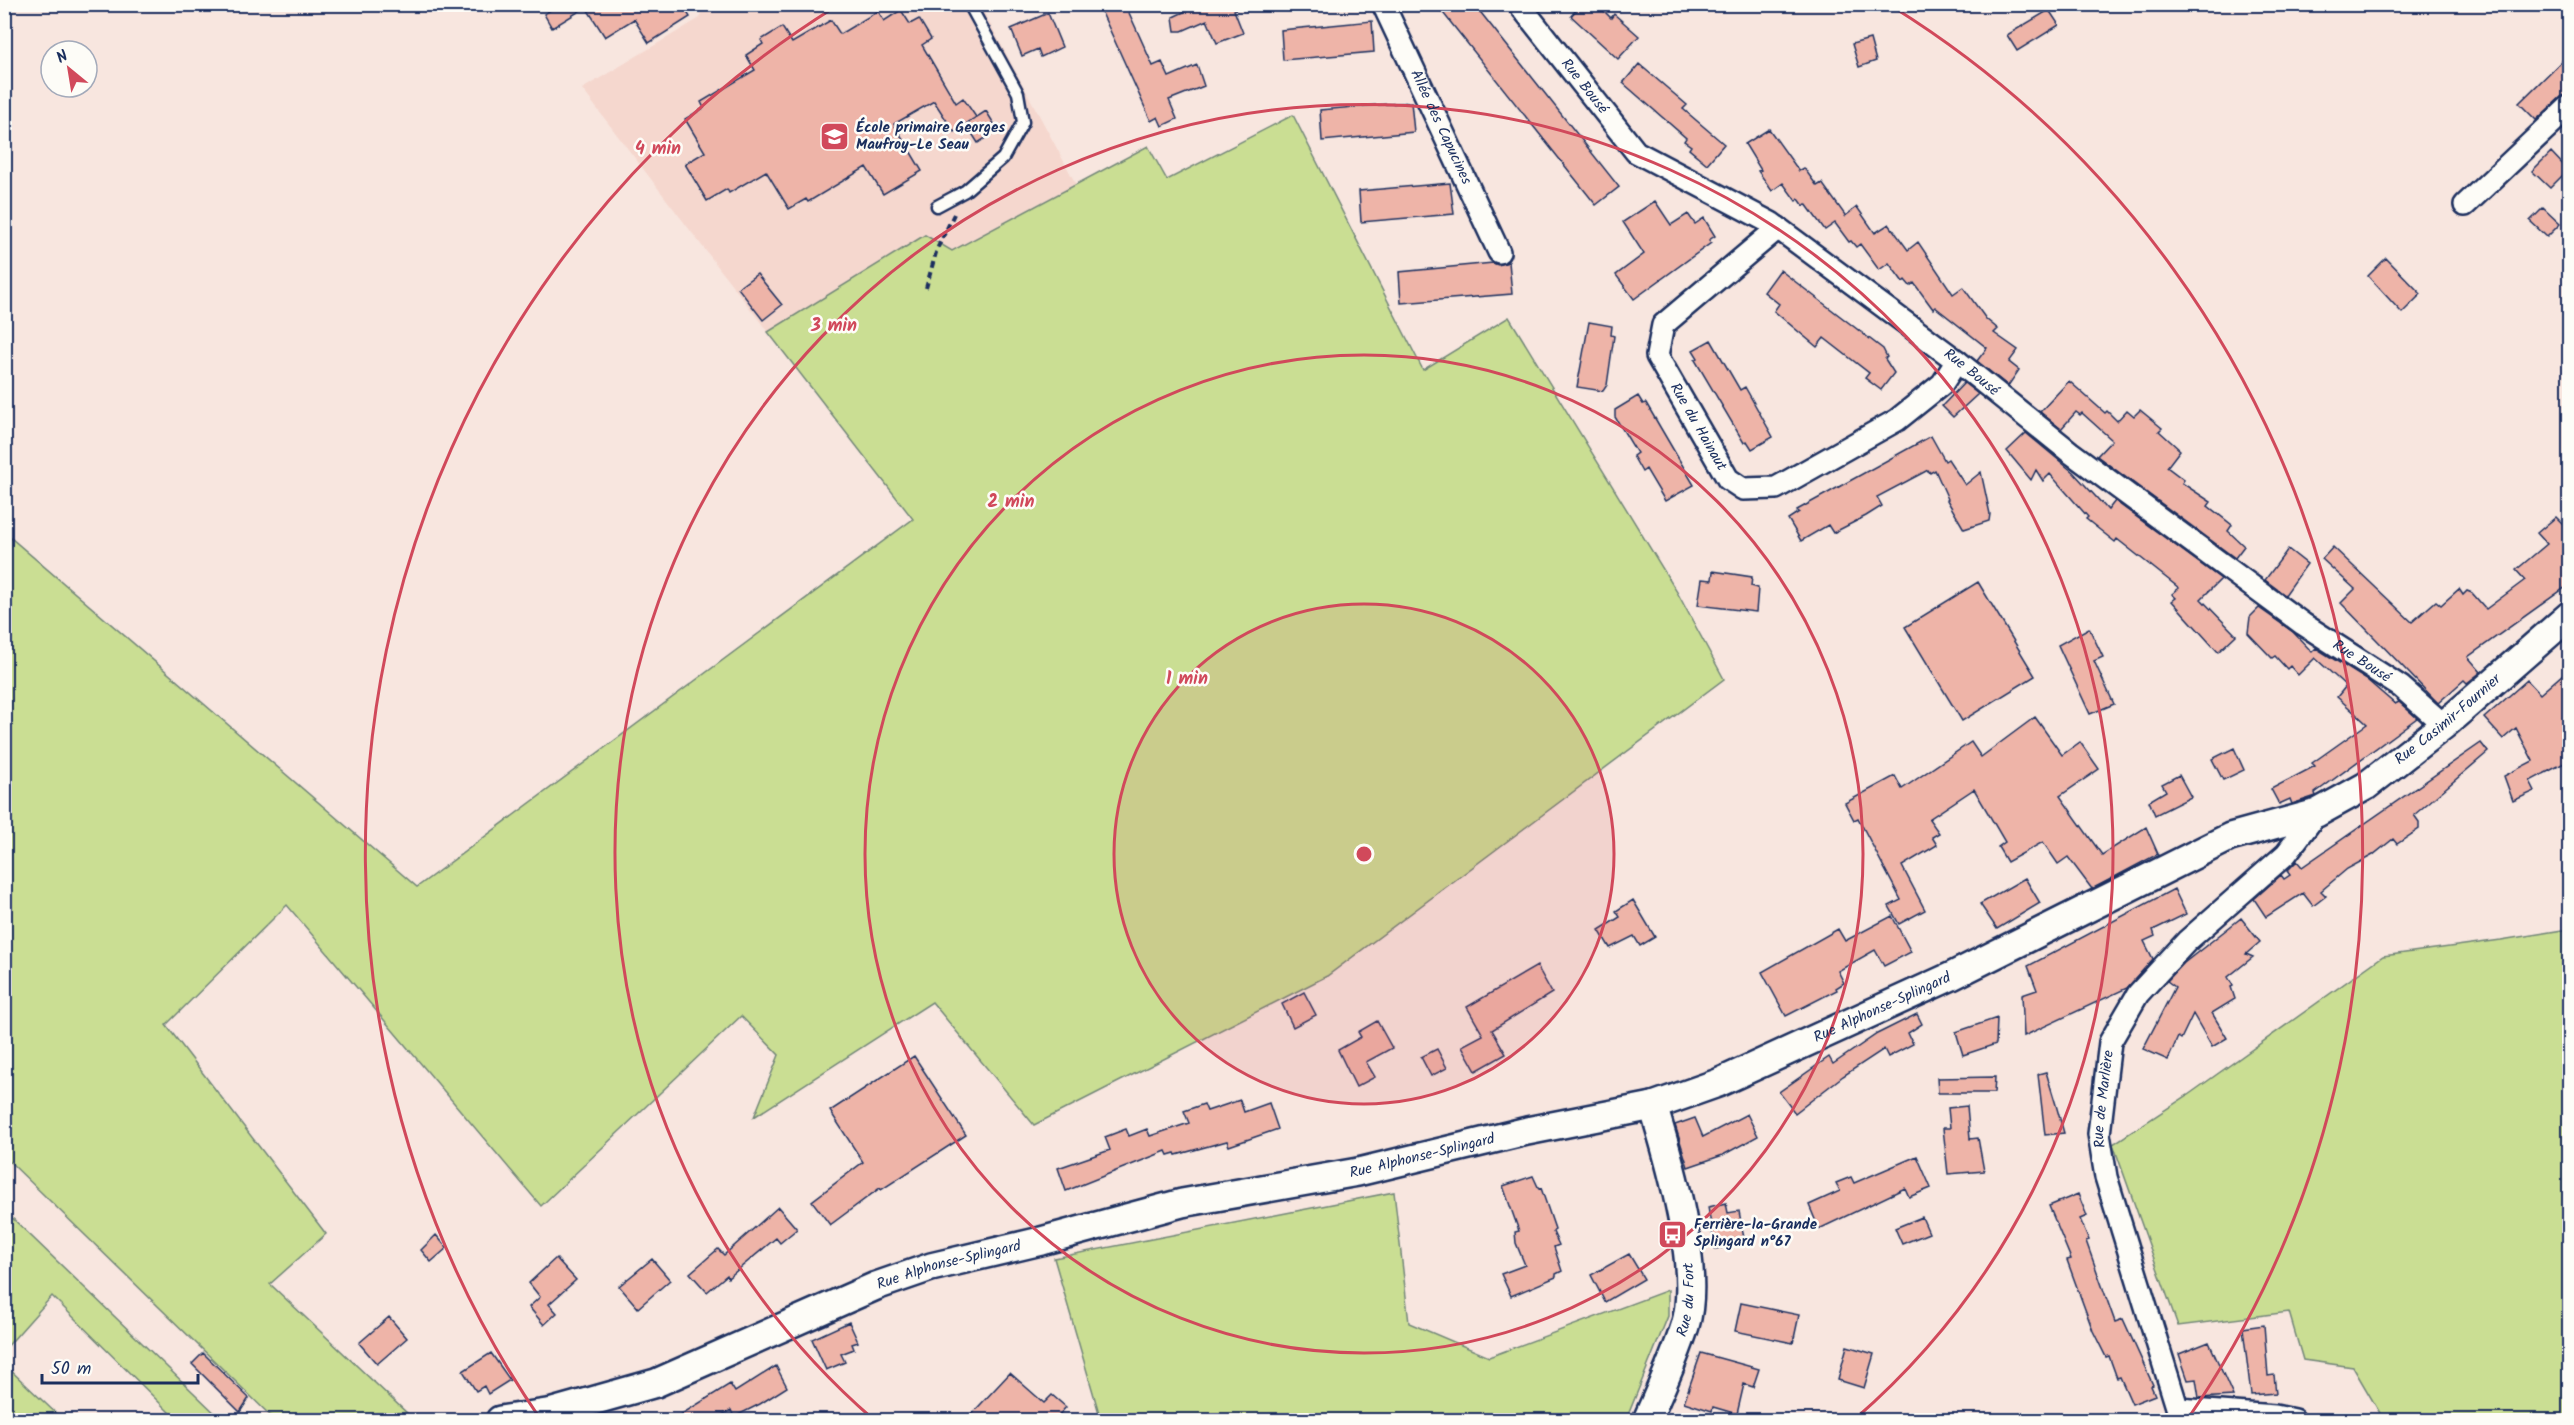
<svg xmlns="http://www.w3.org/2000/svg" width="2574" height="1425" viewBox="0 0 2574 1425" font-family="Kalam,sans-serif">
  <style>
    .built { fill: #f5d7ce }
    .green { fill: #cade93; stroke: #728678; stroke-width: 1.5 }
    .building { fill: #eeb4a8; stroke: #1b2f5e; stroke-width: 1.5 }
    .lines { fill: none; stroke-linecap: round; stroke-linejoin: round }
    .service-casing { stroke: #1b2f5e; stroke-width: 15 }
    .minor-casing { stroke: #1b2f5e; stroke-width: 26 }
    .tertiary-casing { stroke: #1b2f5e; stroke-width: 32 }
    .path { stroke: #1b2f5e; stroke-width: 4; stroke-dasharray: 6 4.5; stroke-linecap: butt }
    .service { stroke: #fdfcf7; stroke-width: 10 }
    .minor { stroke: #fdfcf7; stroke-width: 21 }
    .tertiary { stroke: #fdfcf7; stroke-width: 27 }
    .ring { fill: none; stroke: #d1495b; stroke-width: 3 }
    .labels { text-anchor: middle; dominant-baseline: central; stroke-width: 5; stroke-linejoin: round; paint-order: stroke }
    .street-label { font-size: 15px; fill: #1b2f5e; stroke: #fdfcf7 }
    .poi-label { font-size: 15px; font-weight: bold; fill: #1b2f5e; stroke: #fdfcf7; text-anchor: start }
    .centre { fill: #d1495b; stroke: #fdfcf7; stroke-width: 3 }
    .ring-label { font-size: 18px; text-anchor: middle; font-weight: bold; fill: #d1495b; stroke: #fdfcf7; stroke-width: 5; stroke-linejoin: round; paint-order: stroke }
  </style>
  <rect width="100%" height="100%" fill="#f8e6df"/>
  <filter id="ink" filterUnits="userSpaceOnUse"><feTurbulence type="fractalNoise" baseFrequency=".0167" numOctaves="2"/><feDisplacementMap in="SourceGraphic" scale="12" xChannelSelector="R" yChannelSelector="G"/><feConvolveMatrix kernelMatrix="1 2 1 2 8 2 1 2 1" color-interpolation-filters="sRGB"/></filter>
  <g filter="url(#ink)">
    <path class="built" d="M 702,5 L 980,5 L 1076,184 L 952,251 L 925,235 L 768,332 L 582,89 L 700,18 Z"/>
    <path class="green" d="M 1293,115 L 1423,370 L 1509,317 L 1677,592 L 1724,679 L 1327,976 L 1034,1125 L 932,1002 L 754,1117 L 779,1055 L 741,1016 L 541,1206 L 287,905 L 166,1025 L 326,1234 L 270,1284 L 409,1415 L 394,1420 L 275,1420 L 9,1161 L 5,1166 L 5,533 L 417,887 L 913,519 L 768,332 L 925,235 L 952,251 L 1148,146 L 1167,180 Z
      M 2569,929 L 2569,1420 L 2384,1420 L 2353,1367 L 2303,1360 L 2289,1312 L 2178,1326 L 2113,1144 L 2188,1095 L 2383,956 L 2501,940 Z
      M 1394,1192 L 1409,1323 L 1489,1357 L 1668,1290 L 1668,1316 L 1626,1420 L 1101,1420 L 1054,1258 Z
      M 4,1211 L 5,1211 L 222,1420 L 177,1420 L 52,1296 L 5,1349 Z
      M 5,1365 L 63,1420 L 5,1420 Z"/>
    <path class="building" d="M 560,4 L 682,4 L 690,17 L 649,43 L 634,19 L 605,37 L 586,7 L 552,28 L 544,14 Z
      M 1098,4 L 1125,4 L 1153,66 L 1162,62 L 1169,77 L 1197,65 L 1204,86 L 1169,100 L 1177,119 L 1162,126 L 1158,117 L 1151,121 Z
      M 1201,4 L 1245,4 L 1234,10 L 1243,33 L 1217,43 L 1207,20 L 1182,31 L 1175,31 L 1173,17 Z
      M 1436,4 L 1474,4 L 1619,187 L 1596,205 Z
      M 1581,4 L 1597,4 L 1611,18 L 1614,14 L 1639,36 L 1618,59 L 1571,16 Z
      M 901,10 L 910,24 L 919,19 L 931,39 L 922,45 L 956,103 L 963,98 L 976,117 L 954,132 L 934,101 L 894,124 L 922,171 L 883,194 L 866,167 L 808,202 L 806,199 L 789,209 L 766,171 L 729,193 L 727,189 L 707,201 L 685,164 L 705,152 L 685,119 L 704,108 L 701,102 L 755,70 L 746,55 L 763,44 L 761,40 L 782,27 L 792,43 L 831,20 L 840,34 L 878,11 L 884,21 Z
      M 2049,10 L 2059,25 L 2017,51 L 2007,35 Z
      M 1048,13 L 1062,47 L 1041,57 L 1038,49 L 1022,56 L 1011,29 Z
      M 1372,21 L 1374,52 L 1283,60 L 1281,30 Z
      M 1870,39 L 1876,61 L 1859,67 L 1852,44 Z
      M 2570,53 L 2570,93 L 2561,97 L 2536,120 L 2519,103 Z
      M 1639,64 L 1687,105 L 1683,109 L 1724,144 L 1707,164 L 1689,149 L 1691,146 L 1684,141 L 1686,138 L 1623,83 Z
      M 1411,102 L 1414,132 L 1322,141 L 1320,110 Z
      M 986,111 L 998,130 L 978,143 L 966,124 Z
      M 1769,129 L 1799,171 L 1804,168 L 1817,186 L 1822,183 L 1845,215 L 1844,217 L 1857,207 L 1875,233 L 1889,224 L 1908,250 L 1918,242 L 1953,294 L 1963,287 L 1986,319 L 1998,329 L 1994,333 L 2018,350 L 2009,362 L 2019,370 L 2008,386 L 1977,361 L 1987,348 L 1935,307 L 1933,309 L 1914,283 L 1910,286 L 1905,280 L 1903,282 L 1889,263 L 1879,270 L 1860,244 L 1856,247 L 1851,241 L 1849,242 L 1835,223 L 1825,230 L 1806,204 L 1804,206 L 1799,199 L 1796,201 L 1783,183 L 1772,191 L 1758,171 L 1761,170 L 1745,144 Z
      M 2551,152 L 2568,170 L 2550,188 L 2532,171 Z
      M 1450,183 L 1454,214 L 1361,222 L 1359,191 Z
      M 1655,201 L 1671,225 L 1688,214 L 1695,224 L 1704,218 L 1715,236 L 1709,240 L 1711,243 L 1634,299 L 1616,275 L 1644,254 L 1623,222 Z
      M 2543,208 L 2560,224 L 2547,237 L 2530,221 Z
      M 2386,258 L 2421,294 L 2402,313 L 2368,276 Z
      M 1509,262 L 1512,294 L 1401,303 L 1399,272 L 1493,263 L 1498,265 Z
      M 1780,270 L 1883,349 L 1887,357 L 1885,359 L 1894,373 L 1881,390 L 1865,378 L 1869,373 L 1824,338 L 1817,347 L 1774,311 L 1779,304 L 1764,292 Z
      M 757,274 L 782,305 L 763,320 L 738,288 Z
      M 1589,322 L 1612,326 L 1611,335 L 1614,336 L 1607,385 L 1603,391 L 1577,387 Z
      M 1711,340 L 1740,390 L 1745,387 L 1773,437 L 1752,449 L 1747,441 L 1744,443 L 1695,360 L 1698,358 L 1693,350 Z
      M 2069,381 L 2105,413 L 2107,411 L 2117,421 L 2127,410 L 2134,416 L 2140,410 L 2162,428 L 2159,431 L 2180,450 L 2167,467 L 2184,480 L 2182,483 L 2211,502 L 2208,506 L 2232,525 L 2228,531 L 2244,546 L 2235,558 L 2097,456 L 2112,440 L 2082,413 L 2080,415 L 2076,412 L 2061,429 L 2040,412 Z
      M 1964,383 L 1978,394 L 1953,417 L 1942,406 Z
      M 1638,396 L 1643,404 L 1646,403 L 1694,485 L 1665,501 L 1646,469 L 1642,472 L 1633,456 L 1637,453 L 1615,417 L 1615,410 Z
      M 2026,433 L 2073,472 L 2108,510 L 2115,501 L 2221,579 L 2201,599 L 2236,635 L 2218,652 L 2172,601 L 2176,598 L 2172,594 L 2179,588 L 2117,539 L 2115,542 L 2086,519 L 2088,517 L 2050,474 L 2043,481 L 2036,470 L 2031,480 L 2007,451 Z
      M 1931,436 L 1945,461 L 1948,459 L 1965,485 L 1981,472 L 1990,514 L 1989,521 L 1964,529 L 1947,500 L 1948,499 L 1935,470 L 1930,473 L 1928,470 L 1877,497 L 1882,506 L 1866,516 L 1833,533 L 1828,525 L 1801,541 L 1788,519 L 1799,512 L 1797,510 Z
      M 2556,517 L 2570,531 L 2570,584 L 2468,657 L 2481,672 L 2467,683 L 2464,680 L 2438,703 L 2341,603 L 2355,589 L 2322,559 L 2333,547 L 2412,622 L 2436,601 L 2441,605 L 2459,589 L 2463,595 L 2467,591 L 2472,593 L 2486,609 L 2525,580 L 2516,570 L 2547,544 L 2537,533 Z
      M 2288,549 L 2307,564 L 2285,595 L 2265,580 Z
      M 1713,571 L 1752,577 L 1751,586 L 1758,588 L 1756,612 L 1698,605 L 1702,579 L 1712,580 Z
      M 1978,582 L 2035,676 L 1962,721 L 1905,627 Z
      M 2259,608 L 2293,632 L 2312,652 L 2316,648 L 2367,680 L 2395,704 L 2399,702 L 2417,718 L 2315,793 L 2316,796 L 2292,804 L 2290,799 L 2279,804 L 2271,789 L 2315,766 L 2312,763 L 2367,724 L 2337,697 L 2346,686 L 2315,658 L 2298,675 L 2290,666 L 2287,669 L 2275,656 L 2272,658 L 2248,633 L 2250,617 Z
      M 2089,628 L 2103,657 L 2094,661 L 2114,704 L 2090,714 L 2058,645 Z
      M 2570,668 L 2570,760 L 2530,781 L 2535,791 L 2513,801 L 2504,776 L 2533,761 L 2516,728 L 2503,739 L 2484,718 L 2527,680 L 2540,694 Z
      M 2035,717 L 2062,755 L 2080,742 L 2099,769 L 2060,796 L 2102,855 L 2146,827 L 2158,854 L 2092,889 L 2068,857 L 2058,864 L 2043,842 L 2007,862 L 1998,847 L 2005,842 L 1974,789 L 1929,819 L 1939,833 L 1932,837 L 1937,845 L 1902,866 L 1925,910 L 1899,924 L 1889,906 L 1901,900 L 1858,818 L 1854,820 L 1845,803 L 1895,776 L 1902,789 L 1971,742 L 1981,757 Z
      M 2481,743 L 2488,752 L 2414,815 L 2419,822 L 2419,829 L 2397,844 L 2393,839 L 2373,855 L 2347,869 L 2321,891 L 2326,896 L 2313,906 L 2303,893 L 2266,917 L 2254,899 L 2281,875 L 2284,879 L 2290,875 L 2287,871 L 2297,861 L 2302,867 Z
      M 2234,748 L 2244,770 L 2223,780 L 2212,759 Z
      M 2179,775 L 2191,797 L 2155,815 L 2149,801 L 2166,791 L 2162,784 Z
      M 2025,878 L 2040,903 L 1997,929 L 1980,904 Z
      M 2174,889 L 2186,914 L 2153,930 L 2155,936 L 2144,941 L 2153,959 L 2127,988 L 2024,1036 L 2022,995 L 2037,990 L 2028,966 Z
      M 1633,900 L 1655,937 L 1640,946 L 1634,936 L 1610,948 L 1599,930 L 1620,917 L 1616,911 Z
      M 1892,916 L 1911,952 L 1884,966 L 1875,950 L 1838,971 L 1844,983 L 1836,988 L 1837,990 L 1786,1016 L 1762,972 L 1838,929 L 1845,941 Z
      M 2241,918 L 2260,942 L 2246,954 L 2253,957 L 2228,977 L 2233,986 L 2231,987 L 2235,999 L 2212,1013 L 2227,1038 L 2212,1047 L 2193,1014 L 2181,1039 L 2178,1037 L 2168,1060 L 2143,1049 L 2175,987 L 2167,981 L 2184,963 Z
      M 1537,966 L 1552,993 L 1492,1030 L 1506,1054 L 1476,1071 L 1462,1046 L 1483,1035 L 1467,1007 Z
      M 1304,992 L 1316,1015 L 1293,1027 L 1282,1004 Z
      M 1917,1014 L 1922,1024 L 1908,1033 L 1913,1044 L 1888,1057 L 1884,1049 L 1843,1076 L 1795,1113 L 1779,1092 L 1829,1057 L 1833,1064 L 1877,1034 Z
      M 1997,1018 L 1996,1044 L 1963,1055 L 1956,1032 Z
      M 1377,1021 L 1392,1048 L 1366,1062 L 1375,1077 L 1356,1087 L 1338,1050 L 1361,1037 L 1358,1032 Z
      M 1437,1049 L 1447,1068 L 1431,1076 L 1421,1057 Z
      M 914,1056 L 966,1135 L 881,1190 L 880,1188 L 830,1225 L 812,1201 L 863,1162 L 830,1111 Z
      M 2046,1072 L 2056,1105 L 2064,1133 L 2045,1135 L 2038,1074 Z
      M 1995,1077 L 1994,1093 L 1938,1093 L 1937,1078 Z
      M 1240,1100 L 1244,1112 L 1269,1103 L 1278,1129 L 1229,1146 L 1227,1141 L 1176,1155 L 1175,1153 L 1168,1155 L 1166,1151 L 1066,1191 L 1058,1168 L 1110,1150 L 1105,1137 L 1126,1129 L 1129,1136 L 1147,1129 L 1150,1136 L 1189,1123 L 1184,1111 L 1204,1104 L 1207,1111 Z
      M 1967,1106 L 1970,1139 L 1978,1138 L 1984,1171 L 1948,1174 L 1943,1128 L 1950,1128 L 1948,1108 Z
      M 1747,1114 L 1758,1136 L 1723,1155 L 1688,1167 L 1675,1125 L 1695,1118 L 1703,1137 Z
      M 1917,1156 L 1931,1188 L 1909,1197 L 1905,1188 L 1819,1229 L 1809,1205 L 1840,1191 L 1836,1183 L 1851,1177 L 1854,1183 Z
      M 1533,1176 L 1539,1189 L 1541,1188 L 1555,1229 L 1553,1232 L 1559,1245 L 1554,1247 L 1562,1271 L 1556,1274 L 1556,1277 L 1511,1296 L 1501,1274 L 1525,1265 L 1516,1243 L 1515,1232 L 1519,1231 L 1503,1186 Z
      M 2078,1194 L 2087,1216 L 2080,1219 L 2089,1240 L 2086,1241 L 2115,1322 L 2123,1319 L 2153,1385 L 2151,1386 L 2155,1395 L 2132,1404 L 2120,1377 L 2117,1378 L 2109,1356 L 2106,1357 L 2093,1331 L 2067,1260 L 2071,1259 L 2049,1206 Z
      M 1726,1203 L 1728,1213 L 1739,1211 L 1745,1244 L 1715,1249 L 1708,1207 Z
      M 778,1207 L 797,1229 L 780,1243 L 776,1238 L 728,1278 L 727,1275 L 707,1292 L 690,1273 L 718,1249 L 724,1255 Z
      M 1922,1217 L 1929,1233 L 1902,1244 L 1895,1228 Z
      M 436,1235 L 447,1248 L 431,1262 L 421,1250 Z
      M 1629,1254 L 1644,1279 L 1605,1302 L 1591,1275 Z
      M 556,1258 L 576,1280 L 549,1304 L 557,1313 L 544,1325 L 529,1307 L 540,1297 L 529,1283 Z
      M 652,1259 L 670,1280 L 638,1308 L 619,1286 Z
      M 1741,1303 L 1799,1315 L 1793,1343 L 1735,1331 Z
      M 389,1317 L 407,1338 L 377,1364 L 359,1343 Z
      M 849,1322 L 858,1342 L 852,1344 L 854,1349 L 841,1354 L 845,1362 L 826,1370 L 812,1339 Z
      M 2264,1325 L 2268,1376 L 2274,1375 L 2276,1393 L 2251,1395 L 2243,1328 Z
      M 2209,1342 L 2233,1396 L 2199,1398 L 2196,1379 L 2188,1380 L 2179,1354 Z
      M 1847,1346 L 1874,1354 L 1864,1388 L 1838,1380 Z
      M 203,1353 L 249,1398 L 240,1412 L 192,1364 Z
      M 491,1353 L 510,1380 L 488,1394 L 484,1386 L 476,1391 L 463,1371 Z
      M 1701,1353 L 1759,1369 L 1753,1387 L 1744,1384 L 1737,1414 L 1713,1407 L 1712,1411 L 1684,1402 Z
      M 776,1366 L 787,1387 L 760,1404 L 734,1417 L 731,1410 L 713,1420 L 672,1420 L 730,1384 L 735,1392 Z
      M 1010,1373 L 1044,1403 L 1052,1395 L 1066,1407 L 1058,1416 L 1064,1420 L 966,1420 Z"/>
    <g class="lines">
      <defs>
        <path id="service" d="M 937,206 L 965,191 L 1003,158 L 1023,122 L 1018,93 L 969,4"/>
        <g id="minor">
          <path id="s1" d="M 1383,4 L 1499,252"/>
          <path id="s2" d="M 1519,4 L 1636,152 L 1771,223 L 1957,361 L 2070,452 L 2303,624 L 2401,687 L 2444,725"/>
          <path d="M 2465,205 L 2570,106"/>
          <path id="s3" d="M 1778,228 L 1663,325 L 1657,356 L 1728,479 L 1743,489 L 1776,488 L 1897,420 L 1942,384 L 1957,361"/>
          <path d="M 2178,1409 L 2275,1416 L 2294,1420"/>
          <path id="s4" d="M 2181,1420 L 2106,1177 L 2099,1134 L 2110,1042 L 2138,994 L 2187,941 L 2286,854 L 2317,813"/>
        </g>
        <g id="tertiary">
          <path id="s5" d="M 500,1420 L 553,1412 L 656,1383 L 876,1286 L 931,1267 L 1041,1241 L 1182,1203 L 1358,1172 L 1527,1131 L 1653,1106 L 1718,1083 L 1952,976 L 2230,837 L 2317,813 L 2366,786 L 2444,725 L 2570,615"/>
          <path id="s6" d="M 1647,1420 C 1660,1390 1675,1358 1685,1326 C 1702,1271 1670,1161 1653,1106"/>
        </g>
      </defs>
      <use href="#service" class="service-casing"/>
      <use href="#minor" class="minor-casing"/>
      <use href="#tertiary" class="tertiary-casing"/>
      <path class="path" d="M 926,288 L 937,249 L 954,214"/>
      <use href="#service" class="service"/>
      <use href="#minor" class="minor"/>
      <use href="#tertiary" class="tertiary"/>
    </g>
  </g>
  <circle cx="1364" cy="854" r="250" fill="#d1495b" fill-opacity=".12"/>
  <g class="ring">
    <circle cx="1364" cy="854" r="250"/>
    <circle cx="1364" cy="854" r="499"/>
    <path d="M873 1419A749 749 0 1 1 1855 1419"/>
    <path d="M541 1420A999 999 0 0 1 835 7M1893 7A999 999 0 0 1 2187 1420"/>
  </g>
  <defs>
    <symbol id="school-square" viewBox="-11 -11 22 22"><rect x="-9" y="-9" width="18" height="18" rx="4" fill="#d1495b" stroke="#fdfcf7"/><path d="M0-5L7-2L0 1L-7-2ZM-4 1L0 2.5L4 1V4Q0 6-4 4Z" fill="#fff"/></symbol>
    <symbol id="bus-square" viewBox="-11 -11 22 22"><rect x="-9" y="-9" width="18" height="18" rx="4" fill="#d1495b" stroke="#fdfcf7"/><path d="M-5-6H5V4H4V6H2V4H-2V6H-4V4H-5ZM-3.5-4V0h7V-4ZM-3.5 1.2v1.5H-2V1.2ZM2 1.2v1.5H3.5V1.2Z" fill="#fff"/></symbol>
  </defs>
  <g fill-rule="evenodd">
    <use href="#school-square" x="818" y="120" width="33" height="33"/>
    <use href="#bus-square" x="1656" y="1218" width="33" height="33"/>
  </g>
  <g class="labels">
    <g class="street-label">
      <text stroke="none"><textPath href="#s2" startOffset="105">Rue Bousé</textPath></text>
      <text stroke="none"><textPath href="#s1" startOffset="136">Allée des Capucines</textPath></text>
      <text stroke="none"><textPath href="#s2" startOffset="591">Rue Bousé</textPath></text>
      <text stroke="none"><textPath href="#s3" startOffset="264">Rue du Hainaut</textPath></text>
      <text stroke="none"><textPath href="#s2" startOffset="1077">Rue Bousé</textPath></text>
      <text stroke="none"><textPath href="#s5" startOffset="2088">Rue Casimir-Fournier</textPath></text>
      <text stroke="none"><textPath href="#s5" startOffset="1449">Rue Alphonse-Splingard</textPath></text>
      <text stroke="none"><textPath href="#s4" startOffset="333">Rue de Marlière</textPath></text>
      <text stroke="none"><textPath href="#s5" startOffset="963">Rue Alphonse-Splingard</textPath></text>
      <text stroke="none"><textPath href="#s5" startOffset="477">Rue Alphonse-Splingard</textPath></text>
      <text stroke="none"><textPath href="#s6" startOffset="128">Rue du Fort</textPath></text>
    </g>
    <g class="poi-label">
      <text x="856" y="128">École primaire Georges<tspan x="856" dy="17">Maufroy-Le Seau</tspan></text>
      <text x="1694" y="1225">Ferrière-la-Grande<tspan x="1694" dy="17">Splingard n°67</tspan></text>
    </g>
  </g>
  <circle cx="1364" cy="854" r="9" class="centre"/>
  <g class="ring-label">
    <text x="658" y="154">4 min</text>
    <text x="834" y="331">3 min</text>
    <text x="1011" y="507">2 min</text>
    <text x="1187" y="684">1 min</text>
  </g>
  <rect width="2574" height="1425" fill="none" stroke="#fdfcf7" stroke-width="24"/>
  <rect x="12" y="12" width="2550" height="1401" fill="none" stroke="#1b2f5e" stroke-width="2" filter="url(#ink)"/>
  <g transform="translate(69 69) rotate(330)"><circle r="28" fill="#fdfcf7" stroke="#a3aaba" stroke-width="1.5"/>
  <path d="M0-4.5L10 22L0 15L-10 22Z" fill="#d1495b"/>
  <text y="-9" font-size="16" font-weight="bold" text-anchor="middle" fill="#1b2f5e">N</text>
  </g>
  <path d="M42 1374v9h156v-9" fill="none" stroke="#1b2f5e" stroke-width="3"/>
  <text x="51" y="1374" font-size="18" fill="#1b2f5e" stroke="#fdfcf7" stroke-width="4.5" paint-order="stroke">50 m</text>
</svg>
